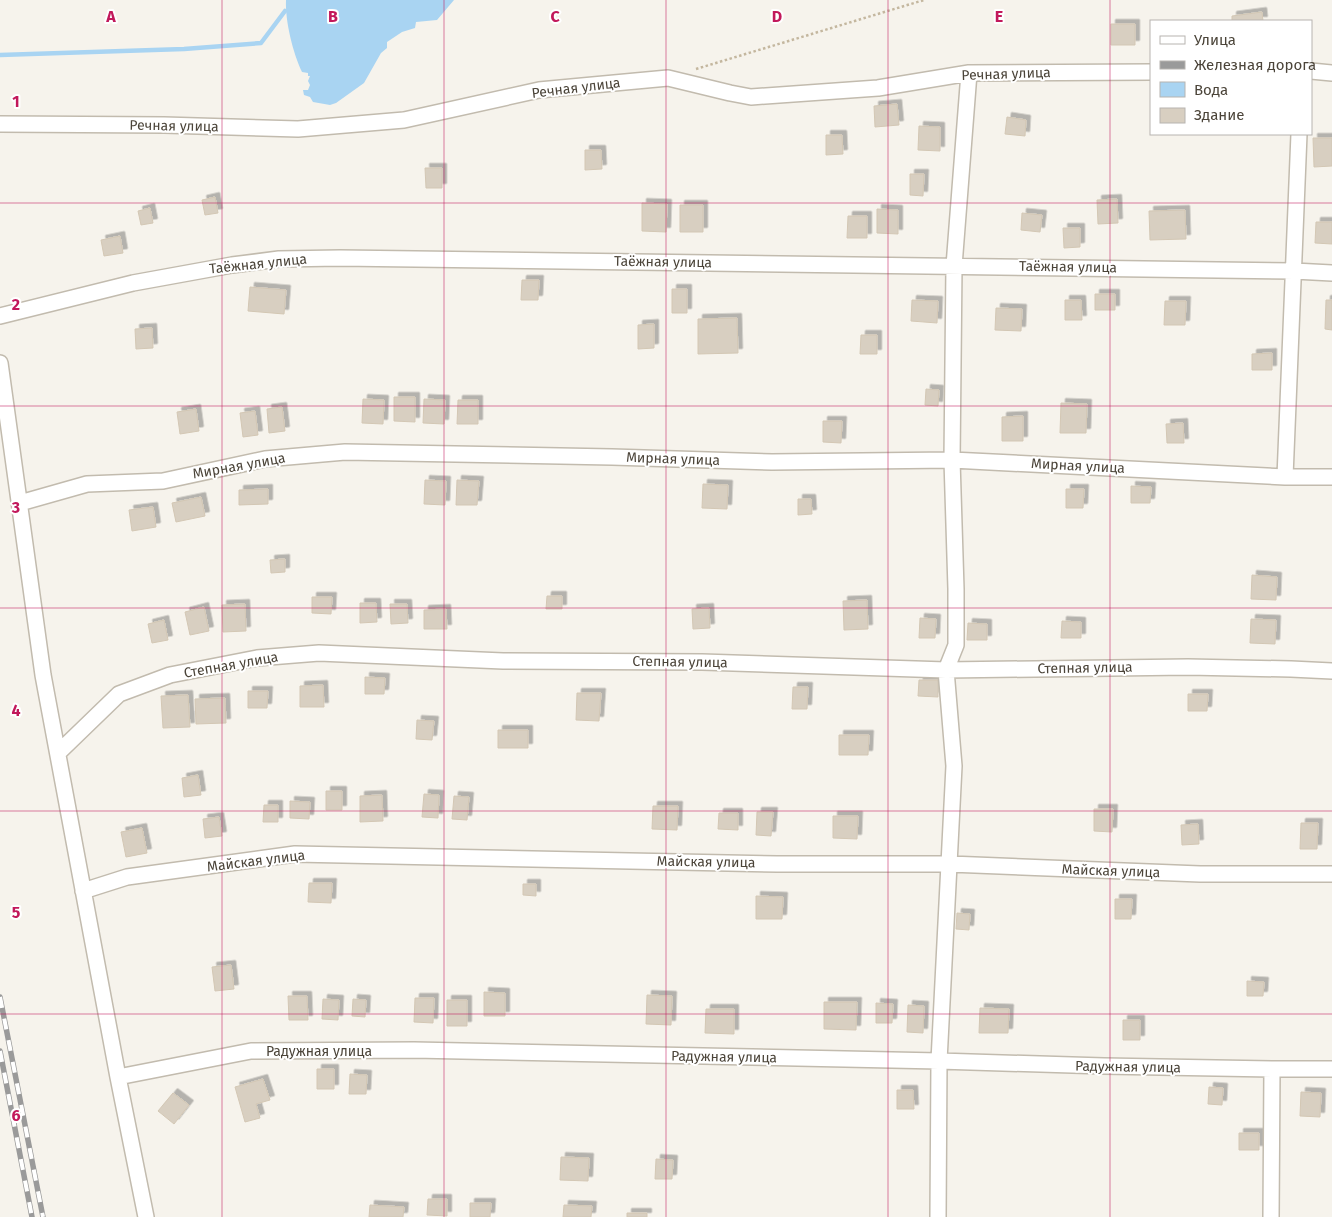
<svg xmlns="http://www.w3.org/2000/svg" width="1332" height="1217" viewBox="0 0 1332 1217" font-family="'Fira Sans',sans-serif">
  <style>
    .water { fill: #a9d4f2 }
    .lines { fill: none; stroke-linecap: round; stroke-linejoin: round }
    .stream { stroke: #a9d4f2; stroke-width: 4.5 }
    .building { fill: #d8cfc1; stroke: #d3c7b4; filter: url(#shadow) }
    .minor-casing { stroke: #c2bbae; stroke-width: 18 }
    .path { stroke: #c4b79f; stroke-width: 2.5; stroke-dasharray: 2.5 2.5; stroke-linecap: butt }
    .minor { stroke: #fff; stroke-width: 15 }
    .rail-casing { stroke: #9a9a9a; stroke-width: 5.5 }
    .rail { stroke: #fff; stroke-width: 4; stroke-dasharray: 11; stroke-linecap: butt }
    .grid { fill: none; stroke: #c2185b; stroke-width: 1; stroke-opacity: 0.55 }
    .labels { text-anchor: middle; dominant-baseline: central; stroke-width: 4; stroke-linejoin: round; paint-order: stroke }
    .street-label { font-size: 14px; fill: #4b4439; stroke: #fff }
    .grid-label { font-size: 16px; text-anchor: middle; font-weight: bold; fill: #c2185b; stroke: #fff; stroke-width: 4; stroke-linejoin: round; paint-order: stroke }
  </style>
  <defs>
    <filter id="shadow"><feDropShadow dx="4.5" dy="-4.5" stdDeviation="0" flood-color="#0004"/></filter>
  </defs>
  <rect width="100%" height="100%" fill="#f6f3ec"/>
  <path class="water" d="M 286,0 L 454,0 L 437,20 L 416,22 L 415,28 L 402,32 L 387,42 L 387,48 L 381,53 L 364,83 L 336,103 L 330,105 L 313,102 L 310,97 L 304,95 L 303,90 L 308,90 L 310,85 L 308,81 L 310,76 L 308,76 L 308,73 L 302,72 C 293,53 285,21 286,0 Z"/>
  <g class="lines">
    <path class="stream" d="M 0,55 L 184,49 L 261,43 L 285,11"/>
  </g>
  <path class="building" d="M 1262,12 L 1263,21 L 1232,21 L 1232,16 Z
    M 1111,24 L 1135,24 L 1135,45 L 1111,45 Z
    M 897,104 L 899,125 L 875,127 L 874,106 Z
    M 1007,117 L 1026,120 L 1025,136 L 1005,134 Z
    M 919,126 L 940,127 L 940,151 L 918,150 Z
    M 826,135 L 842,135 L 843,154 L 826,155 Z
    M 1313,138 L 1332,138 L 1332,166 L 1314,167 Z
    M 585,150 L 601,150 L 602,169 L 585,170 Z
    M 425,168 L 442,168 L 442,188 L 426,188 Z
    M 910,174 L 924,174 L 923,196 L 910,195 Z
    M 215,197 L 218,213 L 205,215 L 202,200 Z
    M 1117,199 L 1118,223 L 1098,224 L 1097,200 Z
    M 642,203 L 667,204 L 666,232 L 642,231 Z
    M 680,205 L 703,205 L 703,232 L 680,232 Z
    M 150,208 L 153,223 L 141,225 L 138,211 Z
    M 877,209 L 898,210 L 898,234 L 877,233 Z
    M 1185,210 L 1186,239 L 1150,240 L 1149,211 Z
    M 1022,213 L 1042,215 L 1040,232 L 1021,230 Z
    M 848,216 L 867,216 L 867,238 L 847,238 Z
    M 1316,222 L 1332,222 L 1332,244 L 1315,243 Z
    M 1063,228 L 1080,228 L 1080,247 L 1064,248 Z
    M 120,236 L 123,253 L 104,256 L 101,240 Z
    M 522,280 L 539,280 L 538,300 L 521,300 Z
    M 250,287 L 286,290 L 284,314 L 248,311 Z
    M 672,289 L 687,289 L 687,313 L 672,313 Z
    M 1095,294 L 1115,294 L 1115,310 L 1095,310 Z
    M 912,300 L 938,301 L 937,323 L 911,321 Z
    M 1065,300 L 1081,300 L 1082,320 L 1065,320 Z
    M 1326,300 L 1332,300 L 1332,330 L 1325,329 Z
    M 1165,301 L 1186,301 L 1185,325 L 1164,325 Z
    M 996,308 L 1022,309 L 1021,331 L 995,330 Z
    M 737,318 L 738,353 L 698,354 L 698,319 Z
    M 654,324 L 654,348 L 638,349 L 638,325 Z
    M 152,328 L 153,348 L 136,349 L 135,329 Z
    M 861,335 L 877,335 L 877,354 L 860,354 Z
    M 1272,353 L 1272,370 L 1252,370 L 1252,354 Z
    M 926,389 L 939,390 L 938,406 L 925,405 Z
    M 394,397 L 415,397 L 415,422 L 394,421 Z
    M 363,399 L 384,400 L 383,424 L 362,423 Z
    M 424,399 L 445,400 L 444,424 L 423,423 Z
    M 458,400 L 478,400 L 478,424 L 457,424 Z
    M 1061,403 L 1087,404 L 1086,433 L 1060,433 Z
    M 282,407 L 285,431 L 269,433 L 267,409 Z
    M 196,409 L 199,431 L 180,434 L 177,412 Z
    M 255,411 L 258,435 L 243,437 L 240,413 Z
    M 1023,416 L 1023,441 L 1002,441 L 1002,417 Z
    M 823,421 L 842,421 L 841,443 L 823,442 Z
    M 1183,423 L 1184,443 L 1167,443 L 1166,424 Z
    M 425,480 L 446,481 L 445,505 L 424,504 Z
    M 457,480 L 479,481 L 477,505 L 456,505 Z
    M 703,484 L 728,485 L 727,509 L 702,508 Z
    M 1131,486 L 1151,487 L 1150,503 L 1131,503 Z
    M 268,489 L 268,504 L 239,505 L 239,490 Z
    M 1066,489 L 1084,489 L 1083,508 L 1066,508 Z
    M 201,497 L 205,516 L 176,522 L 172,503 Z
    M 798,499 L 811,499 L 812,514 L 798,515 Z
    M 153,507 L 156,527 L 132,531 L 129,510 Z
    M 285,559 L 285,572 L 271,573 L 270,560 Z
    M 1252,575 L 1277,577 L 1276,600 L 1251,599 Z
    M 547,596 L 562,596 L 562,609 L 546,609 Z
    M 312,597 L 332,597 L 331,614 L 312,613 Z
    M 867,600 L 868,629 L 844,630 L 843,601 Z
    M 360,603 L 376,603 L 377,622 L 360,623 Z
    M 245,604 L 246,631 L 223,632 L 222,605 Z
    M 390,604 L 407,604 L 408,623 L 391,624 Z
    M 204,607 L 209,631 L 190,635 L 185,612 Z
    M 709,608 L 710,628 L 693,629 L 692,609 Z
    M 446,609 L 447,629 L 424,629 L 424,610 Z
    M 920,618 L 936,619 L 935,638 L 919,638 Z
    M 1251,619 L 1276,620 L 1275,644 L 1250,643 Z
    M 164,620 L 168,640 L 152,643 L 148,624 Z
    M 1062,621 L 1081,622 L 1081,638 L 1061,638 Z
    M 968,623 L 987,624 L 987,640 L 967,640 Z
    M 365,677 L 385,678 L 384,694 L 365,694 Z
    M 919,680 L 938,680 L 938,697 L 918,696 Z
    M 323,685 L 324,707 L 300,707 L 300,686 Z
    M 793,687 L 808,687 L 807,709 L 792,709 Z
    M 248,691 L 268,691 L 267,708 L 248,708 Z
    M 577,693 L 601,693 L 599,721 L 576,720 Z
    M 1188,694 L 1208,694 L 1207,711 L 1188,711 Z
    M 188,695 L 190,727 L 163,728 L 161,696 Z
    M 225,698 L 226,723 L 196,724 L 195,699 Z
    M 417,720 L 434,721 L 432,740 L 416,739 Z
    M 498,730 L 528,730 L 528,748 L 498,748 Z
    M 839,735 L 869,735 L 868,755 L 839,755 Z
    M 198,775 L 201,795 L 184,797 L 182,778 Z
    M 326,791 L 342,791 L 342,810 L 326,810 Z
    M 424,794 L 439,795 L 438,818 L 422,817 Z
    M 382,795 L 383,821 L 360,822 L 360,796 Z
    M 454,796 L 469,797 L 467,820 L 452,819 Z
    M 290,801 L 310,802 L 309,819 L 290,818 Z
    M 264,805 L 278,805 L 278,822 L 263,822 Z
    M 653,806 L 678,806 L 677,830 L 652,829 Z
    M 1094,809 L 1113,809 L 1112,832 L 1094,831 Z
    M 757,812 L 773,812 L 771,836 L 756,835 Z
    M 719,813 L 738,813 L 738,830 L 718,829 Z
    M 833,816 L 858,816 L 857,839 L 833,838 Z
    M 219,817 L 222,836 L 205,838 L 203,819 Z
    M 1301,823 L 1318,823 L 1317,849 L 1300,849 Z
    M 1198,824 L 1199,844 L 1182,845 L 1181,825 Z
    M 142,828 L 147,853 L 126,857 L 121,832 Z
    M 309,883 L 332,883 L 331,903 L 308,902 Z
    M 523,884 L 536,884 L 536,896 L 523,895 Z
    M 756,896 L 783,897 L 782,919 L 756,919 Z
    M 1115,899 L 1132,899 L 1131,919 L 1115,919 Z
    M 957,913 L 970,914 L 969,930 L 956,929 Z
    M 231,965 L 234,989 L 215,991 L 212,967 Z
    M 1247,981 L 1264,982 L 1263,996 L 1247,996 Z
    M 484,992 L 505,993 L 505,1016 L 484,1016 Z
    M 647,995 L 672,996 L 671,1025 L 646,1024 Z
    M 288,996 L 307,996 L 308,1020 L 289,1020 Z
    M 415,998 L 434,998 L 433,1023 L 414,1022 Z
    M 323,999 L 339,1000 L 338,1020 L 322,1019 Z
    M 353,999 L 366,1000 L 365,1017 L 352,1016 Z
    M 447,1000 L 467,1000 L 467,1026 L 447,1026 Z
    M 824,1002 L 857,1002 L 856,1030 L 824,1029 Z
    M 876,1003 L 893,1004 L 892,1023 L 876,1023 Z
    M 908,1005 L 924,1006 L 923,1033 L 907,1032 Z
    M 980,1008 L 1009,1009 L 1008,1033 L 979,1033 Z
    M 706,1009 L 734,1009 L 734,1034 L 705,1033 Z
    M 1123,1020 L 1140,1020 L 1140,1040 L 1123,1040 Z
    M 317,1069 L 334,1069 L 334,1089 L 317,1089 Z
    M 350,1074 L 367,1075 L 366,1094 L 349,1094 Z
    M 263,1079 L 270,1100 L 256,1104 L 260,1118 L 245,1122 L 235,1087 Z
    M 1209,1087 L 1223,1088 L 1222,1105 L 1208,1104 Z
    M 897,1090 L 913,1090 L 914,1109 L 897,1109 Z
    M 1301,1092 L 1321,1093 L 1320,1117 L 1300,1116 Z
    M 173,1093 L 189,1105 L 174,1124 L 158,1111 Z
    M 1239,1133 L 1259,1133 L 1259,1150 L 1239,1150 Z
    M 561,1157 L 589,1158 L 588,1181 L 560,1180 Z
    M 656,1159 L 673,1160 L 672,1179 L 655,1179 Z
    M 428,1199 L 447,1199 L 447,1216 L 427,1215 Z
    M 470,1203 L 491,1203 L 490,1217 L 470,1217 Z
    M 370,1205 L 404,1207 L 403,1217 L 369,1217 Z
    M 564,1205 L 592,1206 L 591,1217 L 563,1217 Z
    M 627,1213 L 647,1213 L 647,1217 L 627,1217 Z"/>
  <g class="lines">
    <defs>
      <path id="minor" d="M 1311,71 L 1332,73
        M 0,124 L 164,125 L 298,129 L 404,120 L 539,90 L 668,78 L 730,93 L 751,97 L 878,88 L 969,73 L 1151,72
        M 0,316 L 133,283 L 232,265 L 279,259 L 340,258 L 1294,271 L 1332,273
        M 0,363 L 43,675 L 118,1077 L 146,1217
        M 1285,477 L 1299,134
        M 20,503 L 87,484 L 163,481 L 265,459 L 345,452 L 612,457 L 772,462 L 952,460 L 1285,477 L 1332,477
        M 58,753 L 119,694 L 170,675 L 257,658 L 319,653 L 503,661 L 702,662 L 946,670 L 1188,667 L 1291,669 L 1332,671
        M 83,891 L 127,877 L 295,854 L 777,864 L 950,864 L 1200,874 L 1332,874
        M 118,1077 L 251,1051 L 414,1050 L 939,1061 L 1104,1066 L 1272,1069 L 1332,1069
        M 938,1217 L 939,1061 L 954,766 L 946,670 L 956,645 L 956,589 L 952,460 L 954,266 L 969,73
        M 1271,1217 L 1272,1069"/>
    </defs>
    <use href="#minor" class="minor-casing"/>
    <path class="path" d="M 696,69 L 924,0"/>
    <use href="#minor" class="minor"/>
    <defs>
      <path id="rail" d="M 0,997 L 43,1217
        M 0,1051 L 32,1217"/>
    </defs>
    <use href="#rail" class="rail-casing"/>
    <use href="#rail" class="rail"/>
  </g>
  <path class="grid" d="M 222,0 L 222,1217M 444,0 L 444,1217M 666,0 L 666,1217M 888,0 L 888,1217M 1110,0 L 1110,1217M 0,203 L 1332,203M 0,406 L 1332,406M 0,608 L 1332,608M 0,811 L 1332,811M 0,1014 L 1332,1014"/>
  <g class="labels">
    <g class="street-label">
      <text transform="translate(1006 74) rotate(-2)">Речная улица</text>
      <text transform="translate(576 88) rotate(-7)">Речная улица</text>
      <text transform="translate(174 126) rotate(1)">Речная улица</text>
      <text transform="translate(663 262) rotate(1)">Таёжная улица</text>
      <text transform="translate(258 264) rotate(-6)">Таёжная улица</text>
      <text transform="translate(1068 267) rotate(1)">Таёжная улица</text>
      <text transform="translate(673 459) rotate(2)">Мирная улица</text>
      <text transform="translate(239 466) rotate(-10)">Мирная улица</text>
      <text transform="translate(1078 466) rotate(3)">Мирная улица</text>
      <text transform="translate(680 662) rotate(1)">Степная улица</text>
      <text transform="translate(231 665) rotate(-10)">Степная улица</text>
      <text transform="translate(1085 668) rotate(-1)">Степная улица</text>
      <text transform="translate(256 861) rotate(-7)">Майская улица</text>
      <text transform="translate(706 862) rotate(1)">Майская улица</text>
      <text transform="translate(1111 871) rotate(2)">Майская улица</text>
      <text x="319" y="1051">Радужная улица</text>
      <text transform="translate(724 1057) rotate(1)">Радужная улица</text>
      <text transform="translate(1128 1067) rotate(1)">Радужная улица</text>
    </g>
  </g>
  <g class="grid-label">
    <text x="111" y="22">A</text>
    <text x="333" y="22">B</text>
    <text x="555" y="22">C</text>
    <text x="777" y="22">D</text>
    <text x="999" y="22">E</text>
    <text x="16" y="107">1</text>
    <text x="16" y="310">2</text>
    <text x="16" y="513">3</text>
    <text x="16" y="716">4</text>
    <text x="16" y="918">5</text>
    <text x="16" y="1121">6</text>
  </g>
  <rect x="1150" y="20" width="162" height="115" fill="#ffffff" stroke="#b7b4b0"/>
  <rect x="1160" y="36" width="25" height="8" fill="#ffffff" stroke="#b7b4b0"/>
  <text x="1194" y="45" font-size="15" fill="#4b4439">Улица</text>
  <rect x="1160" y="61" width="25" height="8" fill="#9a9a9a" stroke="#b7b4b0"/>
  <text x="1194" y="70" font-size="15" fill="#4b4439">Железная дорога</text>
  <rect x="1160" y="82" width="25" height="15" fill="#a9d4f2" stroke="#b7b4b0"/>
  <text x="1194" y="95" font-size="15" fill="#4b4439">Вода</text>
  <rect x="1160" y="108" width="25" height="15" fill="#d8cfc1" stroke="#b7b4b0"/>
  <text x="1194" y="120" font-size="15" fill="#4b4439">Здание</text>
</svg>
